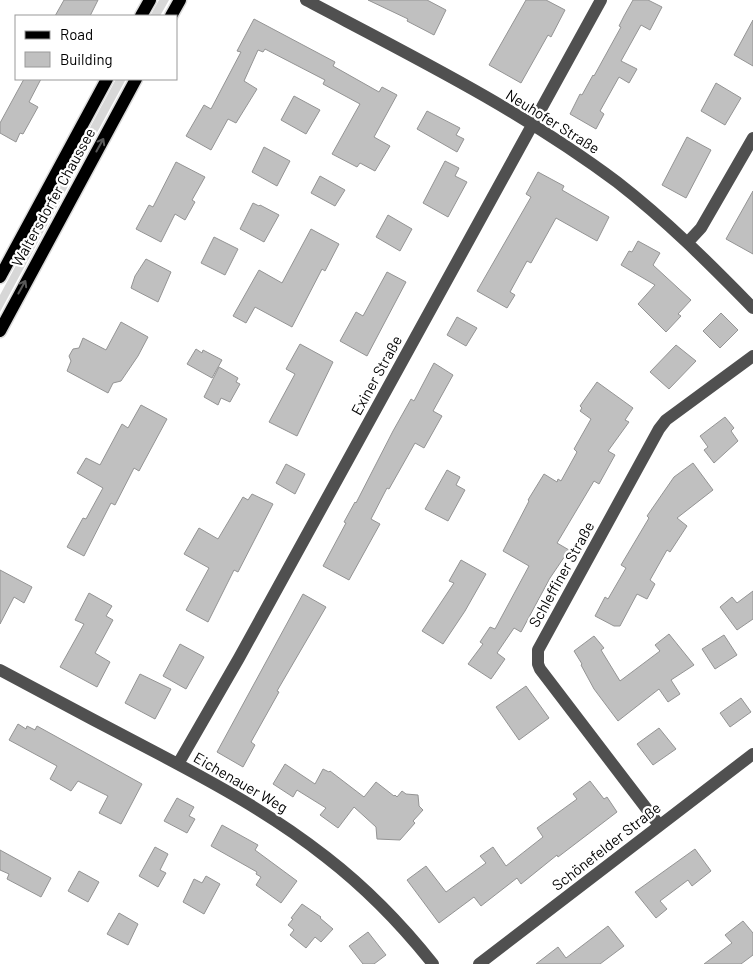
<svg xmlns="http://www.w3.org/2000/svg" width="753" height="964" viewBox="0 0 753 964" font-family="Barlow,sans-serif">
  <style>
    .green { fill: #d7d7d7 }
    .building { fill: #c0c0c0; stroke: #949494 }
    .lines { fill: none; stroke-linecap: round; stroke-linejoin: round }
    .major-casing { stroke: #dbdbdb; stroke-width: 15 }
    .minor { stroke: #505050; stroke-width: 12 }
    .major { stroke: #000; stroke-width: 12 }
    .oneway { stroke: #595959 }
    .labels { text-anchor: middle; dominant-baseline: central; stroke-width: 4.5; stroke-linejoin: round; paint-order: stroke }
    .street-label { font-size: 15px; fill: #000; stroke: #fff }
  </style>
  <rect width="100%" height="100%" fill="#fff"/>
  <path class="green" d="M 159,0 L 169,0 L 160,16 L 150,16 Z
    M 116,79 L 126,79 L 0,312 L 0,295 Z"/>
  <path class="building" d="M 64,0 L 98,0 L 90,16 L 55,16 Z
    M 368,0 L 427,0 L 446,10 L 434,35 L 407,21 L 408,19 Z
    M 526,0 L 546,0 L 565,10 L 551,37 L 548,35 L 521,83 L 489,65 Z
    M 633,0 L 648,0 L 662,7 L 650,30 L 641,25 L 621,61 L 637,69 L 629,83 L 619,77 L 600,111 L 604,114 L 596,129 L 570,114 L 580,94 L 582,95 L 593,75 L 594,76 L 621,27 L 619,26 L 624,16 Z
    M 254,19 L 335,62 L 333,66 L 379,92 L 382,87 L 397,95 L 374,137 L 390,146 L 375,171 L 360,163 L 357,167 L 332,154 L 360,104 L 323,84 L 325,80 L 265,49 L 263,52 L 258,50 L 244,81 L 257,89 L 236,123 L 228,119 L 211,150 L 186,136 L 204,105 L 211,109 L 241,52 L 237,51 Z
    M 753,20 L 753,66 L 734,55 Z
    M 24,79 L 41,79 L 29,102 L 38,107 L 23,134 L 20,133 L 16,142 L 0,133 L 0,123 Z
    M 716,83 L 741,98 L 725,125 L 701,111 Z
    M 294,96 L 320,110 L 306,134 L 281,120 Z
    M 427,111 L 460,128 L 456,135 L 464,139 L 457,152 L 417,129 Z
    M 687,137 L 711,150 L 686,198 L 662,185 Z
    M 264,147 L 290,161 L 277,186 L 252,172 Z
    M 445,161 L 459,168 L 455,176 L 467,182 L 448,217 L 423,203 Z
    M 176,162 L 205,177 L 192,200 L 195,202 L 185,220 L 175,214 L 161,242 L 136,229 L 149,205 L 153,207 Z
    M 538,172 L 564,186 L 562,190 L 609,217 L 597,241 L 556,218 L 531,263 L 527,261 L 510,292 L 515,295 L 507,308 L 477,291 L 531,197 L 526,194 Z
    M 320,176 L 345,190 L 335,206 L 311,193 Z
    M 753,191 L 753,254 L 726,239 Z
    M 253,203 L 259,206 L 260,205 L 279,215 L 264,242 L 240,229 Z
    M 388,215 L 412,229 L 400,251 L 376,237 Z
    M 311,229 L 339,244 L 325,271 L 322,269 L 292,327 L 255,307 L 246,323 L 233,316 L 259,270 L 282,283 Z
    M 214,237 L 238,249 L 225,275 L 201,263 Z
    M 638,241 L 660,253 L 653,265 L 691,300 L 678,314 L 681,316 L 666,332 L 638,304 L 655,285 L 621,265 L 629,251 L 632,252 Z
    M 146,259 L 171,272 L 158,302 L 131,288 L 135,276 Z
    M 387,272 L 406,282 L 367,356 L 340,341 L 356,312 L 363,316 Z
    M 721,313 L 738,330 L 720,348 L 703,331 Z
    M 457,317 L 477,328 L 466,346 L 447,335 Z
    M 121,322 L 148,337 L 138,356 L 121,381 L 113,383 L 108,393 L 67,371 L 71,361 L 69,356 L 73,349 L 79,348 L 83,338 L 106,350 Z
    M 300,344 L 333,362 L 297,436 L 269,422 L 295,374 L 286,369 Z
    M 676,345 L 696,361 L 669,389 L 650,372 Z
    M 196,349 L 202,353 L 203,350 L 222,360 L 212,378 L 187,364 Z
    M 434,363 L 453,375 L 433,411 L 442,416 L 424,448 L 415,443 L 389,489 L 387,488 L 371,519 L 380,524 L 349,580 L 323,566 L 346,523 L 344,522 L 355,502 L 356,503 L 393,431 L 411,399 L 414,401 Z
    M 219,367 L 238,378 L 236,382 L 240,384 L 230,402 L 221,398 L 218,405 L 204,397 Z
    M 597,382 L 633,408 L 625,420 L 629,422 L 608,451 L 615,455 L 599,484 L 594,481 L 557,543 L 569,550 L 550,578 L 521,632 L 514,628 L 497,653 L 505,659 L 491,679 L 468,664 L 483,644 L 480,642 L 490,627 L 495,629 L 529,566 L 503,551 L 529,501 L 528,500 L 544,474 L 557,482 L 558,479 L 561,481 L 577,452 L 574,449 L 591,419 L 580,411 L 582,408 L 580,406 Z
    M 141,405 L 167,419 L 139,471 L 134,468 L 115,505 L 111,503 L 84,556 L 67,547 L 83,518 L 86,519 L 103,488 L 77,473 L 86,458 L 100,465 L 122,424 L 128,428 Z
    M 725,417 L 734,428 L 731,431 L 738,441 L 714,463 L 704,450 L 708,447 L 700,436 Z
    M 693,463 L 713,490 L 677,518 L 687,526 L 670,552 L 667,550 L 650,580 L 655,584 L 647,599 L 637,594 L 620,626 L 614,626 L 595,616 L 605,597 L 608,599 L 626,568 L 621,565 L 649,518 L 647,516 L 674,477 Z
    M 286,464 L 305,474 L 295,494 L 276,483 Z
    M 447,470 L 460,477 L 456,485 L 465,490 L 448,521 L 425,509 Z
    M 252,494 L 273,504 L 238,572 L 234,570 L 208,622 L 186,610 L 209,568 L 184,554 L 199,528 L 218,539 L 243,497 L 248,500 Z
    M 461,560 L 486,574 L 465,611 L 443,644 L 422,631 L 454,583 L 449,581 Z
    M 0,570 L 32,587 L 24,603 L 14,597 L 0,624 Z
    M 753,591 L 753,619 L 737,630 L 720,607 L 732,597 L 737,603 Z
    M 89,593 L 112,606 L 106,616 L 113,620 L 95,653 L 110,662 L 97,687 L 60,667 L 84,624 L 75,620 Z
    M 303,594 L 326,607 L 277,691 L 279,692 L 251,742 L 255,745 L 243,767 L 217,752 Z
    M 669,634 L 694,665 L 671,680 L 680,694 L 668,702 L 659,689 L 618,721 L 594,689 L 581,665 L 582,664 L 574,651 L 594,636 L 604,648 L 601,650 L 620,681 L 660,651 L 655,645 Z
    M 724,635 L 737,655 L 715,669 L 702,649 Z
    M 180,644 L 204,657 L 186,689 L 163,676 Z
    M 140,674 L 171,689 L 155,719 L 125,703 Z
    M 526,686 L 549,718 L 519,740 L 496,707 Z
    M 741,698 L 751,712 L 730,727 L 720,713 Z
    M 18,724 L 26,729 L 27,726 L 35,730 L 37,726 L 142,784 L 121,824 L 99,813 L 108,796 L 78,781 L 71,791 L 50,779 L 57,766 L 9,740 Z
    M 659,728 L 676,749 L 653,765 L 637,744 Z
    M 285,764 L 315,784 L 323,769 L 329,772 L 330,771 L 364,797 L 376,782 L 394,796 L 395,795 L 397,797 L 402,791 L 406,794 L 418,795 L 419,806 L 423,810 L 413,821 L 415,823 L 400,840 L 377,839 L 376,827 L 354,807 L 338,828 L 320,815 L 326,808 L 297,790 L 293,797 L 273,784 Z
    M 590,781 L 604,799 L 607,797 L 617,812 L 558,857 L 557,855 L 521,884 L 517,878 L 481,906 L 474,897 L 439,923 L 407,880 L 426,866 L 446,892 L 486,863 L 480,856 L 493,847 L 506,866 L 543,837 L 537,828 L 577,799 L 573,794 Z
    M 177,798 L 194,807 L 189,816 L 195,819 L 187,833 L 164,821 Z
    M 222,825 L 258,845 L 255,850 L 297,881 L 281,903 L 256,885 L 261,877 L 256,874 L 257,872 L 211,846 Z
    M 155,847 L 168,854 L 160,870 L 166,873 L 158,887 L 139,876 Z
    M 695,849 L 711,871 L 692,886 L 688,880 L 660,901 L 667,909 L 656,918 L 635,892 Z
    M 0,850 L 51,878 L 41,897 L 7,879 L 9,874 L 0,870 Z
    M 79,871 L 99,882 L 88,902 L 68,891 Z
    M 206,876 L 220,884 L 204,914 L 183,902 L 194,879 L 202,883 Z
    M 302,904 L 321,917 L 320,918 L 333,929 L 321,942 L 315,937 L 306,948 L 290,935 L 294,930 L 288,925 L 293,919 L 291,918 Z
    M 119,913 L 138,924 L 128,945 L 107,934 Z
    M 743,921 L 753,933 L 753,955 L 741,964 L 704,964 L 732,943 L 725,935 Z
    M 608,926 L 624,946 L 600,964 L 536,964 L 558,947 L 566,958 Z
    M 368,932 L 386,955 L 374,964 L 363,964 L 349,946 Z"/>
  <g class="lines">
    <defs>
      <path id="major" d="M 141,16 L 150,0
        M 171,16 L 180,0
        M 0,277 L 107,79
        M 0,331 L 136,79"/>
    </defs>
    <use href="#major" class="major-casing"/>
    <path class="minor" d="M 306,0 C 412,56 521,110 617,182 C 666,220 710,264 753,308
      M 688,242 L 701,228 L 753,138
      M 0,670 C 52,698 103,725 155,752 C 214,783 273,815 326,857 C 366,888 402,925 433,964
      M 178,764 L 239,658 L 601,0
      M 659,825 L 540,669 L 538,664 L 538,650 L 659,429 L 666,420 L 753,356
      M 479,964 L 753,754"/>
    <use href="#major" class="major"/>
  </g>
  <defs><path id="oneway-shaft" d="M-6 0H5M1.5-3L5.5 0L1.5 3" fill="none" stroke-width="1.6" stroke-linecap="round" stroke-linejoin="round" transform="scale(1.25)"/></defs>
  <g class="oneway">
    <use href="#oneway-shaft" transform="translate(100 145) rotate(-61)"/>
    <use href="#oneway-shaft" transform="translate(22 287) rotate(-61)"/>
  </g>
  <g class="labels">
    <g class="street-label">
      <text transform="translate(553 121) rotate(32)">Neuhofer Straße</text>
      <text transform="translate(53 197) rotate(-61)">Waltersdorfer Chaussee</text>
      <text transform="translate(376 375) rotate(-61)">Exiner Straße</text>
      <text transform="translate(561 574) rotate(-61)">Schleffiner Straße</text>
      <text transform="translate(241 782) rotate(30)">Eichenauer Weg</text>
      <text transform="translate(606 846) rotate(-38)">Schönefelder Straße</text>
    </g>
  </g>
  <rect x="15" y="15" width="162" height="65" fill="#ffffff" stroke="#999999"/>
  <rect x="25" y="31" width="25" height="8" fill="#000000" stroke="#999999"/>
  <text x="60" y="40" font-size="15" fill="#000000">Road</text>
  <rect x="25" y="52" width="25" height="15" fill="#c0c0c0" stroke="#999999"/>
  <text x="60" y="65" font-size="15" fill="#000000">Building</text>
</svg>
